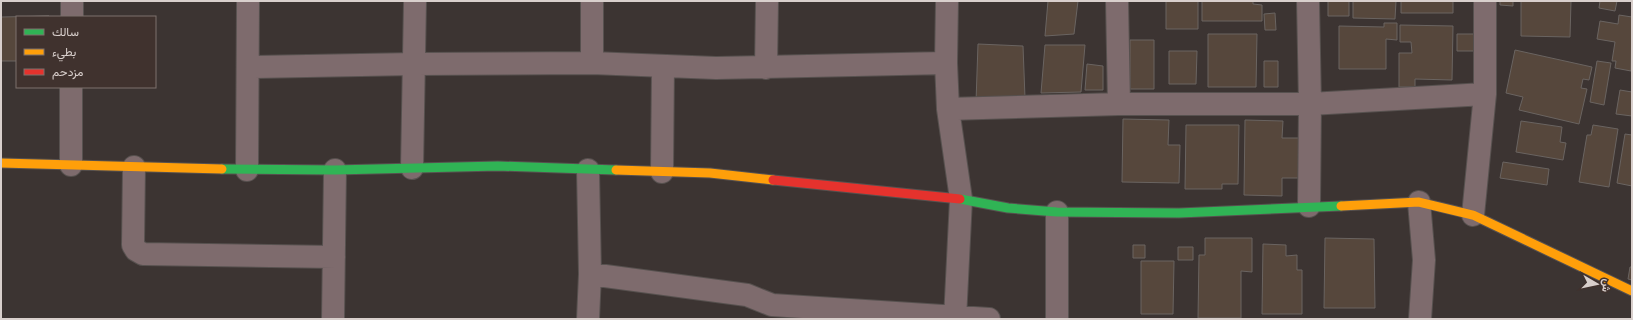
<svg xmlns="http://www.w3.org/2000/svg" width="1633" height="320" viewBox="0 0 1633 320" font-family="Inter,Vazirmatn,sans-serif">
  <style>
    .building { fill: #56473c; stroke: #6a6461 }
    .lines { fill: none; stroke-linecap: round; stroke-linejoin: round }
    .street-casing { stroke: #57514f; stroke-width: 24 }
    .fast-casing { stroke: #57514f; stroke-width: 11 }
    .slow-casing { stroke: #57514f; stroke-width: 11 }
    .jam-casing { stroke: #57514f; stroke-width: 11 }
    .street { stroke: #7e6b6d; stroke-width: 22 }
    .fast { stroke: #30b455; stroke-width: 9 }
    .slow { stroke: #ff9f0a; stroke-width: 9 }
    .jam { stroke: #e5322d; stroke-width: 9 }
  </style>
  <rect width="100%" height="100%" fill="#3c3432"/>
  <path class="building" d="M 1048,1 L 1078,1 L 1074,34 L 1045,36 Z
    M 1166,1 L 1198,1 L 1198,29 L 1166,29 Z
    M 1202,1 L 1253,1 L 1253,4 L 1262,5 L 1262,21 L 1202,21 Z
    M 1328,1 L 1349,1 L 1349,16 L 1328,16 Z
    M 1353,1 L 1396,1 L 1395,19 L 1353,18 Z
    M 1401,1 L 1453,1 L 1453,13 L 1401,13 Z
    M 1500,1 L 1513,1 L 1513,6 L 1500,5 Z
    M 1521,1 L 1571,1 L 1570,37 L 1521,36 Z
    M 1600,1 L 1617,1 L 1615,11 L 1599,8 Z
    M 1275,13 L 1276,30 L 1265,30 L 1264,14 Z
    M 1619,15 L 1632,17 L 1631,71 L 1615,68 L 1616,61 L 1612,61 L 1615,42 L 1597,39 L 1600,21 L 1618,24 Z
    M 49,16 L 17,17 L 17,61 L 1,61 L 1,17 Z
    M 1384,23 L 1397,23 L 1397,40 L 1386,39 L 1386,69 L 1339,69 L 1339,26 L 1384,27 Z
    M 1400,25 L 1453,26 L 1452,80 L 1415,79 L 1415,87 L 1399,87 L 1399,53 L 1412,53 L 1411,42 L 1400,42 Z
    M 1208,34 L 1257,34 L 1256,87 L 1208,87 Z
    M 1457,34 L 1477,34 L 1477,51 L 1457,51 Z
    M 1130,40 L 1154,40 L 1154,89 L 1130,89 Z
    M 978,44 L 1023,46 L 1025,98 L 976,102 Z
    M 1045,45 L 1085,45 L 1081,92 L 1041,93 Z
    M 1515,50 L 1592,67 L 1589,80 L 1583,79 L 1581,88 L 1587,89 L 1579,124 L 1519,110 L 1523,97 L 1506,93 Z
    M 1169,51 L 1197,51 L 1196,84 L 1169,84 Z
    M 1264,61 L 1278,61 L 1278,87 L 1264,87 Z
    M 1597,61 L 1611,63 L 1604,105 L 1590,102 Z
    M 1087,64 L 1103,66 L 1103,90 L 1085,90 Z
    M 1620,90 L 1632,92 L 1632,116 L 1616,114 Z
    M 1123,119 L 1169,120 L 1168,145 L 1180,145 L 1179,183 L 1122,182 Z
    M 1245,120 L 1283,121 L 1282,138 L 1304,138 L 1303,178 L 1282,178 L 1282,196 L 1244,195 Z
    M 1521,121 L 1562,127 L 1560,142 L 1566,143 L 1563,160 L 1516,152 Z
    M 1186,125 L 1239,125 L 1238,184 L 1222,184 L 1222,189 L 1185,189 Z
    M 1593,125 L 1618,129 L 1609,187 L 1579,182 L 1587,135 L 1591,135 Z
    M 1625,134 L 1632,135 L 1632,186 L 1617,183 Z
    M 1503,162 L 1549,169 L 1547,185 L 1500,178 Z
    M 1205,238 L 1252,238 L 1252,272 L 1241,271 L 1241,318 L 1198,318 L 1199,255 L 1205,255 Z
    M 1325,238 L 1374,239 L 1375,308 L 1324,308 Z
    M 1263,244 L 1286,245 L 1286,256 L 1297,255 L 1297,270 L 1302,270 L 1302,314 L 1262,314 Z
    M 1133,245 L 1145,245 L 1145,258 L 1133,258 Z
    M 1178,247 L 1193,247 L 1193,260 L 1178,260 Z
    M 1141,261 L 1174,261 L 1173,314 L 1141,314 Z
    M 1630,267 L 1632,267 L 1632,280 L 1628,279 Z"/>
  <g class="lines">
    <defs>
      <path id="street" d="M 947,1 L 946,63 L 948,109 L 961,199 L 955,319
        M 1117,1 L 1119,104
        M 1308,1 L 1310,104 L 1309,206
        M 72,17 L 72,1
        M 592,63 L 592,1
        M 248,67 L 414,64 L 592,63 L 716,68 L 946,63
        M 766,68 L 767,1
        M 948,109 L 1119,104 L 1310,104 L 1485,94
        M 71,165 L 71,87
        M 134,167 L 133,245 L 136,250 L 143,254 L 334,257
        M 412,168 L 415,1
        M 247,170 L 248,1
        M 662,172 L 663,66
        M 1419,202 L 1424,260 L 1420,319
        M 1473,215 L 1485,94 L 1485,1
        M 590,274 L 747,295 L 772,305 L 989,319
        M 333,319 L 335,170
        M 588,319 L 590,274 L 588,170
        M 1057,319 L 1057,212"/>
      <path id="fast" d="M 222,169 L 335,170 L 498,166 L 616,170
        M 960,199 L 1008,208 L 1057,212 L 1179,213 L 1341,206"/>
      <path id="slow" d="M 1,163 L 222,169
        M 616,170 L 710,173 L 773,180
        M 1341,206 L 1419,202 L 1473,215 L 1632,291"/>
      <path id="jam" d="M 773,180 L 960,199"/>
    </defs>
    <use href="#street" class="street-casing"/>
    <use href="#fast" class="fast-casing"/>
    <use href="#slow" class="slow-casing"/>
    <use href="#jam" class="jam-casing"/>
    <use href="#street" class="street"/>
    <use href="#fast" class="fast"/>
    <use href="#slow" class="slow"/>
    <use href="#jam" class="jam"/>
  </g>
  <rect width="1633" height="320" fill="none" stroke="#d8cfcc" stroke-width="4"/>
  <rect x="16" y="16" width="140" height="72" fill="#40322e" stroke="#7d716d"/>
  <rect x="24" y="29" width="20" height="6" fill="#30b455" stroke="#7d716d"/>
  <text x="52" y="36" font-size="12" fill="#d8cfcc">سالك</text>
  <rect x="24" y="49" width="20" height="6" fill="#ff9f0a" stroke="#7d716d"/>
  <text x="52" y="56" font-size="12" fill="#d8cfcc">بطيء</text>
  <rect x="24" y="69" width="20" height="6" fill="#e5322d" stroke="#7d716d"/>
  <text x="52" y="76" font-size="12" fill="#d8cfcc">مزدحم</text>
  <g transform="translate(1597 284) rotate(99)" stroke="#40322e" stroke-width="3" paint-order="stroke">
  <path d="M0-3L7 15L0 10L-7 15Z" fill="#d8cfcc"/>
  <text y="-6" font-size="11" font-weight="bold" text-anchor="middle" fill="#d8cfcc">ش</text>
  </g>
</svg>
